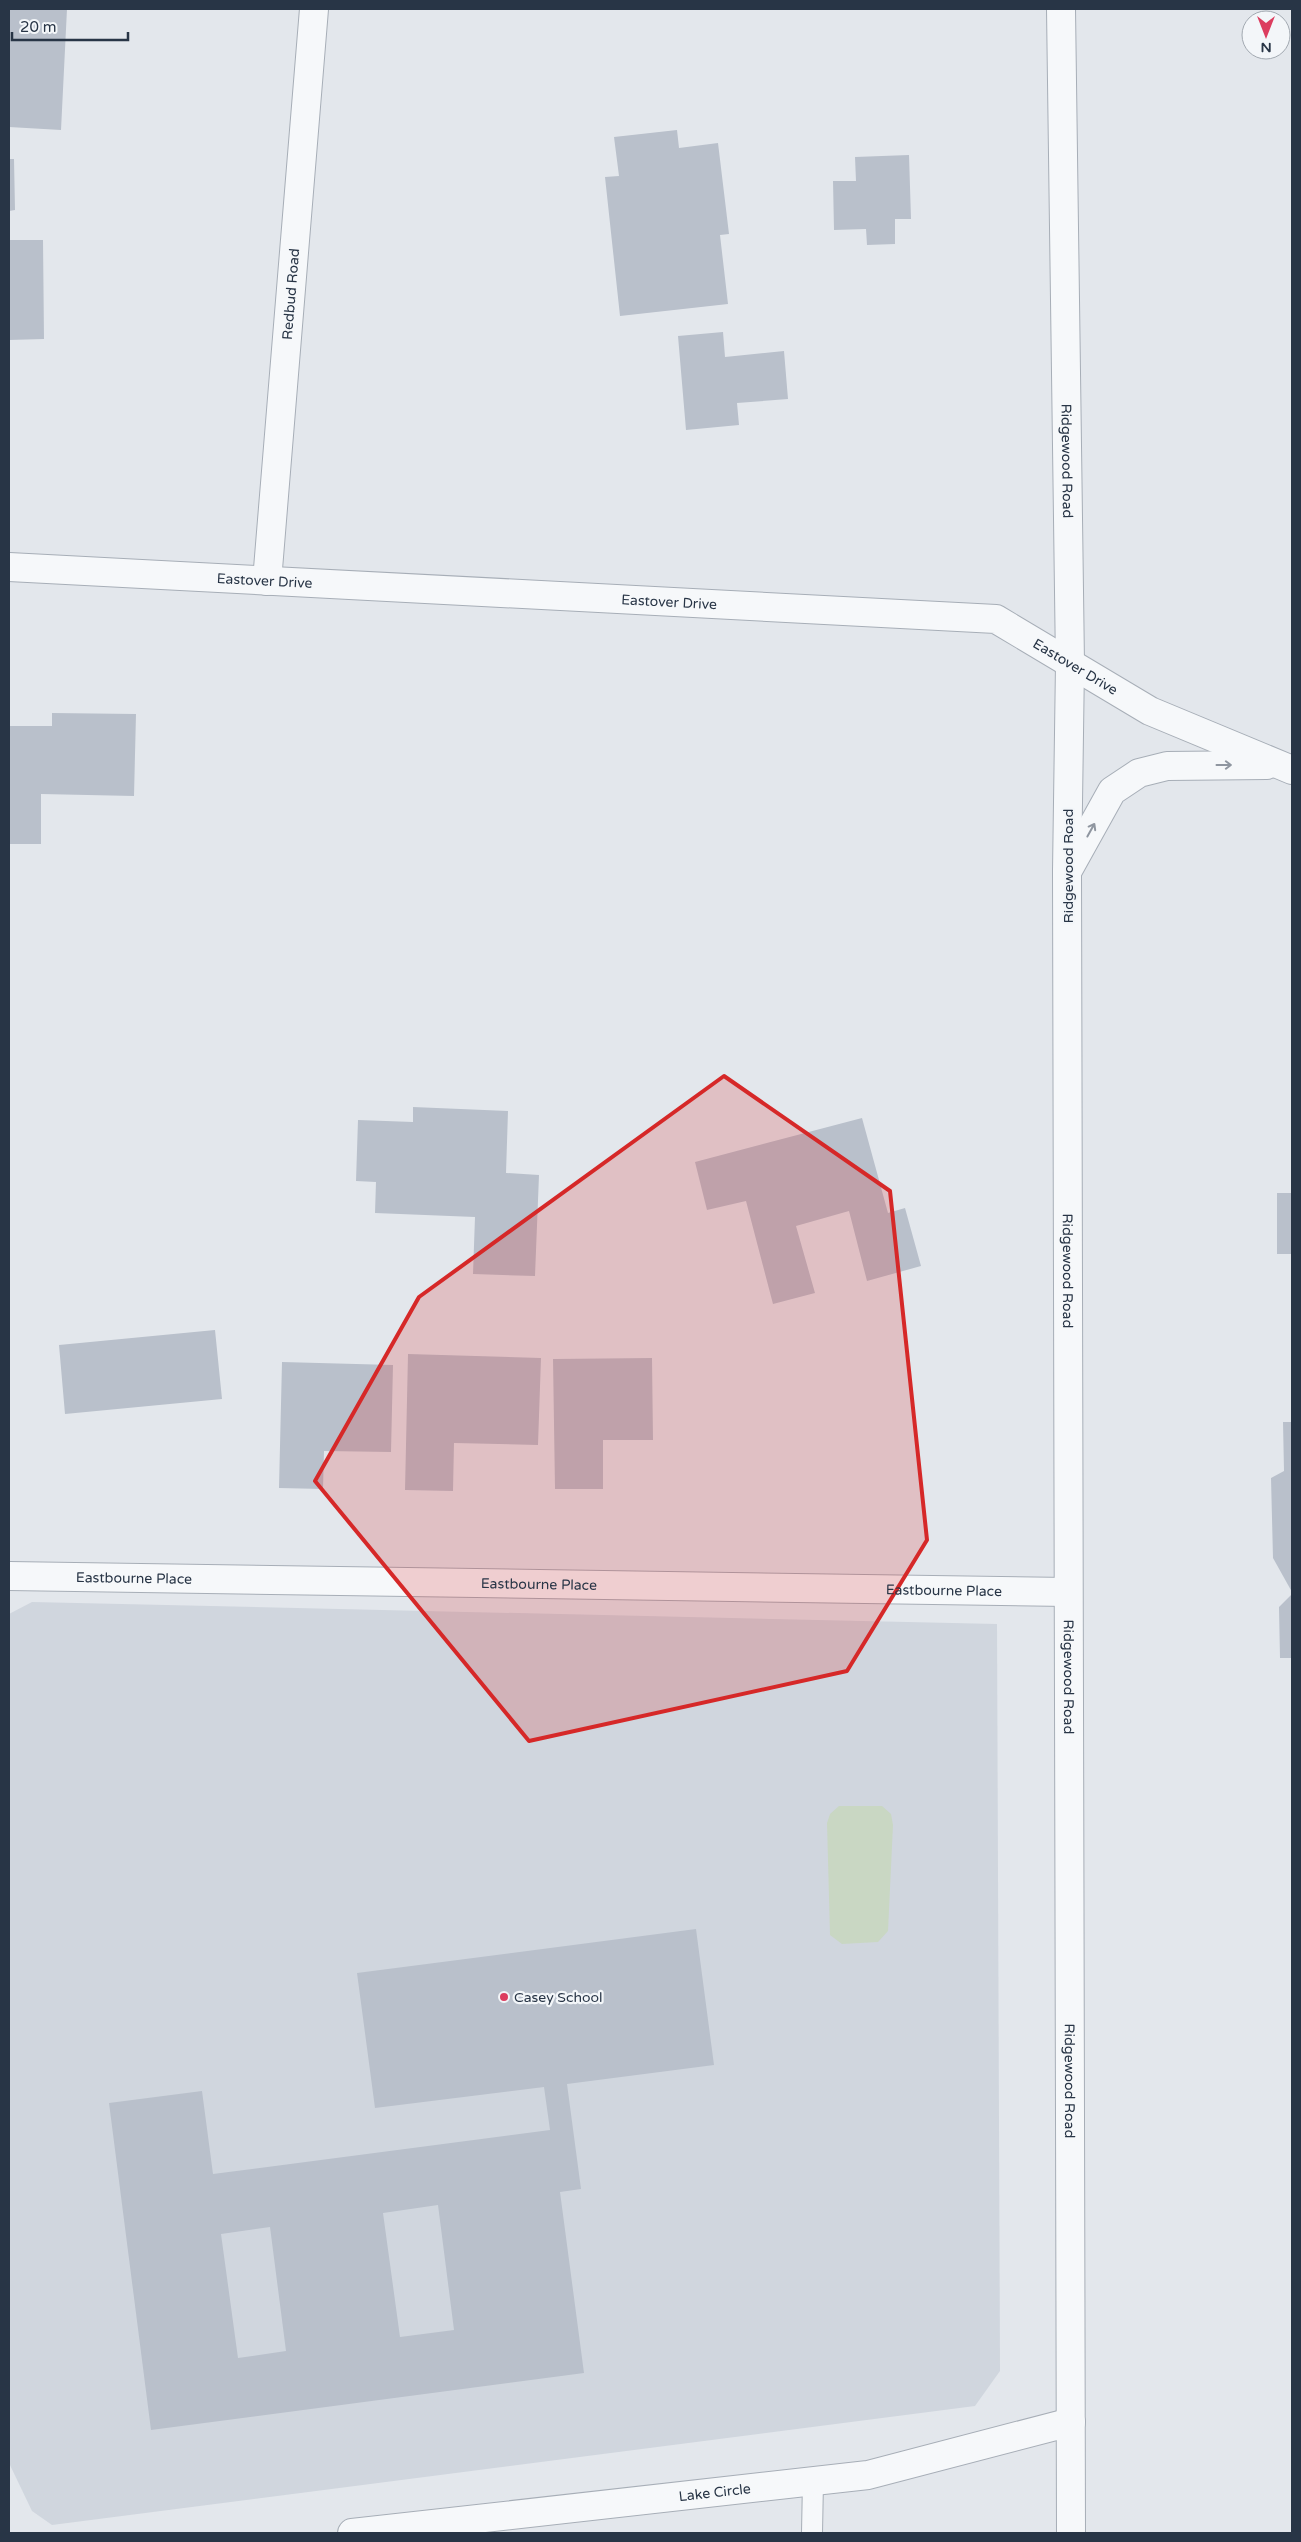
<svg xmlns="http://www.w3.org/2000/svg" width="1301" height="2542" viewBox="0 0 1301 2542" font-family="'Varela Round',sans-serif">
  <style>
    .built { fill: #d0d6de }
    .green { fill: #c9d7c3 }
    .building { fill: #b9c0cb; fill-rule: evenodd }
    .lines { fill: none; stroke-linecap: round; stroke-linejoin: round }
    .service-casing { stroke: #a7aeb7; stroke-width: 22 }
    .minor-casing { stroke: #a7aeb7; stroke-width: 30 }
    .tertiary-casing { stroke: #a7aeb7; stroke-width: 30 }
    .service { stroke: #f6f8fa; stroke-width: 20 }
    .minor { stroke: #f6f8fa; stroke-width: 28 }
    .tertiary { stroke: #f6f8fa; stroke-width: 28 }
    .oneway { stroke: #8f96a0 }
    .marked { fill: #d62828; fill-opacity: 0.2; stroke: #d62828; stroke-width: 4; stroke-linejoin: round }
    .poi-dot { fill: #dc3d5f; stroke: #f3f6f9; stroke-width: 2 }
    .labels { text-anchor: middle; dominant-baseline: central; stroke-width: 4.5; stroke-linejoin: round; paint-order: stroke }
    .street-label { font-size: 14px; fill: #283546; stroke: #f3f6f9 }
    .poi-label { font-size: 14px; fill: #283546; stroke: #f3f6f9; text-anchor: start }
  </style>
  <rect width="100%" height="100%" fill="#e3e7ec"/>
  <path class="built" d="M 32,1602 L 997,1624 L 1000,2371 L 975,2406 L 52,2525 L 32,2511 L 9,2463 L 9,1614 Z"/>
  <path class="green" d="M 839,1806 L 882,1806 L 891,1814 L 893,1825 L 888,1931 L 878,1942 L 842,1944 L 830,1935 L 827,1823 L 830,1814 Z"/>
  <path class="building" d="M 9,9 L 67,9 L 61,130 L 9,127 Z
    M 677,130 L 679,148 L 718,143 L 729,234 L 720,235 L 728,304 L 620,316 L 605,177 L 619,176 L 614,137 Z
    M 909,155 L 911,219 L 895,219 L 895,244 L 867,245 L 866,229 L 834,230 L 833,181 L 856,181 L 855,157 Z
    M 9,159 L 14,159 L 15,210 L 9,211 Z
    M 9,240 L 43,240 L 44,339 L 9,340 Z
    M 723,332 L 725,357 L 784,351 L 788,399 L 737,403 L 739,425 L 686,430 L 678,336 Z
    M 52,713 L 136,714 L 134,796 L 41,794 L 41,844 L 9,844 L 9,726 L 52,726 Z
    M 413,1107 L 508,1111 L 506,1173 L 539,1175 L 535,1276 L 473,1274 L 475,1217 L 375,1213 L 376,1182 L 356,1181 L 358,1120 L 413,1122 Z
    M 862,1118 L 888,1213 L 905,1208 L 921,1266 L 867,1281 L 849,1211 L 796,1226 L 815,1293 L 773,1304 L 746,1201 L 707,1210 L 695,1162 Z
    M 1277,1193 L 1292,1193 L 1292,1254 L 1277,1254 Z
    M 215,1330 L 222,1399 L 65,1414 L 59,1345 Z
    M 408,1354 L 541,1358 L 538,1445 L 454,1443 L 453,1491 L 405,1490 Z
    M 652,1358 L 653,1440 L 603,1440 L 603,1489 L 555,1489 L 553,1359 Z
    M 282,1362 L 393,1365 L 391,1452 L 324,1451 L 323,1489 L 279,1488 Z
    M 1283,1422 L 1292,1422 L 1292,1592 L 1273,1558 L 1271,1478 L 1284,1471 Z
    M 1292,1594 L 1292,1658 L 1280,1658 L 1279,1607 Z
    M 696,1929 L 714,2065 L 567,2084 L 581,2189 L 560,2192 L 584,2373 L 151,2430 L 109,2103 L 202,2091 L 213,2174 L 550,2130 L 544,2087 L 375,2108 L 357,1973 ZM 438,2205 L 454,2330 L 400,2337 L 383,2213 ZM 270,2227 L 286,2351 L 238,2358 L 221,2234 Z"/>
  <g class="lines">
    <defs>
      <path id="service" d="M 812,2533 L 813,2481"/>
      <g id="minor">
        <path id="s1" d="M 9,567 L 996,619 L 1150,711 L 1292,770"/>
        <path id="s2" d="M 267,581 L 314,9"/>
        <path d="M 1067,872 L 1112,791 L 1139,773 L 1167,766 L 1267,765"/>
        <path id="s3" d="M 9,1576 L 1068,1592"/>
        <path id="s4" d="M 352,2533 L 868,2475 L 1071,2422"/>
      </g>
      <g id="tertiary">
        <path id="s5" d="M 1061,9 L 1070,664 L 1067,872 L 1071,2533"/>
      </g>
    </defs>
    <use href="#service" class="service-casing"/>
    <use href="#minor" class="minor-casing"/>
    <use href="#tertiary" class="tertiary-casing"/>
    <use href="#service" class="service"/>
    <use href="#minor" class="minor"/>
    <use href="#tertiary" class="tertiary"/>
  </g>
  <defs><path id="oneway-shaft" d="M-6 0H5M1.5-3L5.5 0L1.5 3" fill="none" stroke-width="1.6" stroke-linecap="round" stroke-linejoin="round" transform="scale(1.25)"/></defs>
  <g class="oneway">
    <use href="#oneway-shaft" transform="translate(1224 765)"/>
    <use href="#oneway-shaft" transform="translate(1091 830) rotate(-61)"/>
  </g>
  <path class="marked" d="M 724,1076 L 890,1191 L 927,1540 L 847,1671 L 529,1741 L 315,1481 L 419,1297 Z"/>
  <circle class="poi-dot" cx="504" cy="1997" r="5"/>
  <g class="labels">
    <g class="street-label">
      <text stroke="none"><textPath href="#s2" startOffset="288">Redbud Road</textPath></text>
      <text stroke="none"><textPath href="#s5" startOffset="452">Ridgewood Road</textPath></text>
      <text stroke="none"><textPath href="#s1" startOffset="256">Eastover Drive</textPath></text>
      <text stroke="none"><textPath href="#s1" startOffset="661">Eastover Drive</textPath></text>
      <text stroke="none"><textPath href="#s1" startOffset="1081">Eastover Drive</textPath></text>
      <text transform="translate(1068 866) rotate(-90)">Ridgewood Road</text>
      <text stroke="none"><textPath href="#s5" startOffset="1262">Ridgewood Road</textPath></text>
      <text stroke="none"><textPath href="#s3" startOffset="125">Eastbourne Place</textPath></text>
      <text stroke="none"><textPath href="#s3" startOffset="530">Eastbourne Place</textPath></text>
      <text stroke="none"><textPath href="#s3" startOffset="935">Eastbourne Place</textPath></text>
      <text stroke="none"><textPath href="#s5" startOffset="1668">Ridgewood Road</textPath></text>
      <text stroke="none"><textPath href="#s5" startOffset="2072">Ridgewood Road</textPath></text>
      <text stroke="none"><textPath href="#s4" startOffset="365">Lake Circle</textPath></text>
    </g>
    <g class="poi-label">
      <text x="514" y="1997">Casey School</text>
    </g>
  </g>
  <rect width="1301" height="2542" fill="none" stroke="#283546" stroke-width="20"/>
  <g transform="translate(1266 35) rotate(180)"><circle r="24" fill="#f3f6f9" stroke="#a2a9b1"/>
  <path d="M0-4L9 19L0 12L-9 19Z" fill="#dc3d5f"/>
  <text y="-8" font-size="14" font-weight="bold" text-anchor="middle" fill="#283546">N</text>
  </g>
  <path d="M12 32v8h116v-8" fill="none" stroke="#283546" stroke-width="2.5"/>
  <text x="20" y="32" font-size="15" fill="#283546" stroke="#f3f6f9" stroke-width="4" paint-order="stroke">20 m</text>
</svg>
